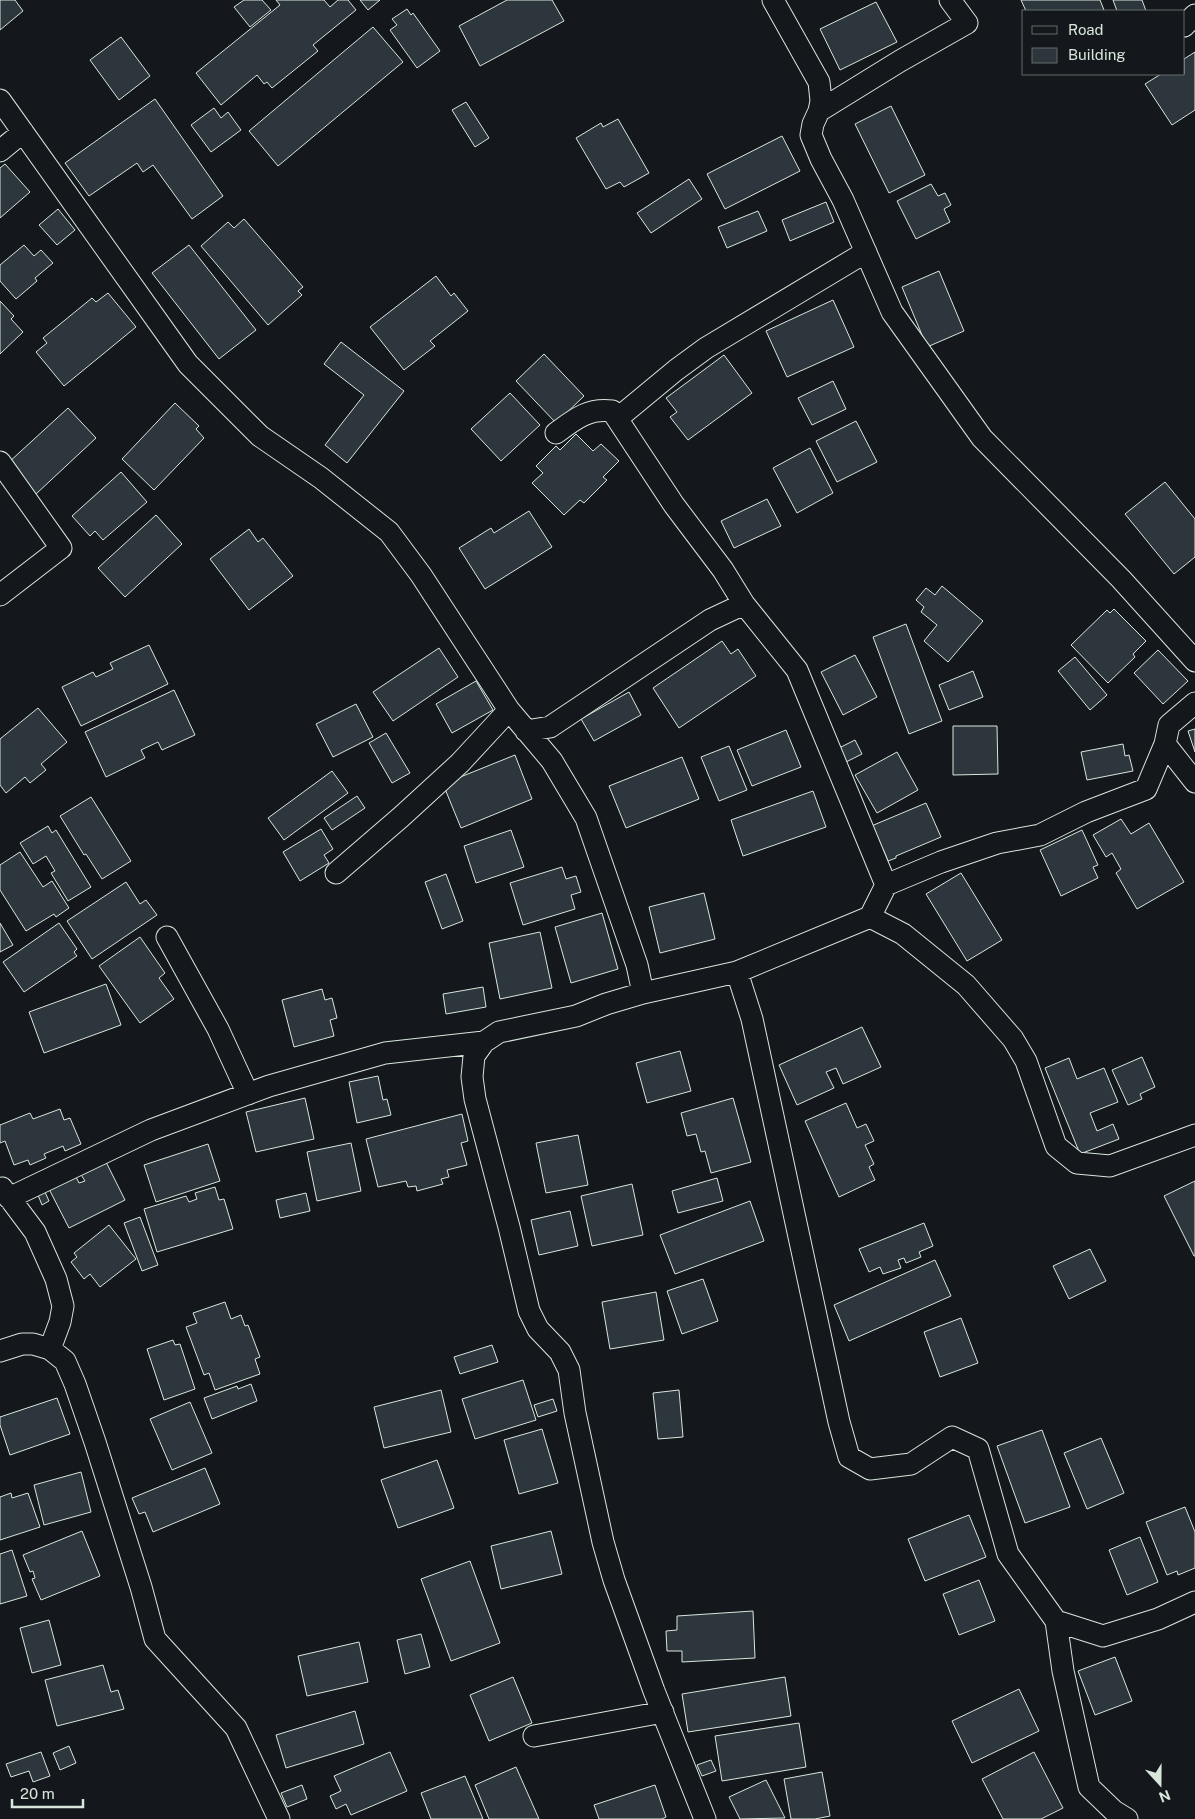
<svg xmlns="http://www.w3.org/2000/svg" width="1195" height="1819" viewBox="0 0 1195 1819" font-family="'Public Sans',sans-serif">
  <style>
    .building { fill: #2c363c; stroke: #d8e6dc }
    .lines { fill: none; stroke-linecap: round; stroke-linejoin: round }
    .minor-casing { stroke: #d8e6dc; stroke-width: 23 }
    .minor { stroke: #14181c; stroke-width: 21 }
  </style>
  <rect width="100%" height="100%" fill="#14181c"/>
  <path class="building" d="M 0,0 L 15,0 L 23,11 L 0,30 Z
    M 244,0 L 262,0 L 271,10 L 250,27 L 234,7 Z
    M 276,0 L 324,0 L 330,7 L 338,0 L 348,0 L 356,10 L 313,45 L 318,51 L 272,88 L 267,82 L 264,84 L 257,75 L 221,105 L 196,73 L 280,5 Z
    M 360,0 L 380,0 L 368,10 Z
    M 507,0 L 552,0 L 564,21 L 480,66 L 459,26 Z
    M 1021,0 L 1100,0 L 1104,10 L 1100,11 L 1026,11 Z
    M 1113,0 L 1142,0 L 1146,11 L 1117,11 Z
    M 876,2 L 897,42 L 840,70 L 820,29 Z
    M 407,9 L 411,15 L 413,13 L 440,51 L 417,68 L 390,30 L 397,25 L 392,19 Z
    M 373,27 L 403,62 L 278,166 L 249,131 Z
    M 121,37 L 150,76 L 119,100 L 90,60 Z
    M 1195,52 L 1195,110 L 1172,125 L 1145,84 L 1161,74 L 1184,74 L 1184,59 Z
    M 155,99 L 223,196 L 192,219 L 153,165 L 143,172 L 137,163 L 89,196 L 65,163 Z
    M 466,102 L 489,138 L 475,147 L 452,110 Z
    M 891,106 L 925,175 L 889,193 L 855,124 Z
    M 214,108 L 221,118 L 228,112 L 241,130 L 211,152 L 191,125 Z
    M 618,119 L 649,173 L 624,187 L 620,182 L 606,189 L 576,138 L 601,123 L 603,127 Z
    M 782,136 L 800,171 L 725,209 L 707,174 Z
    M 5,164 L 30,192 L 0,218 L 0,168 Z
    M 689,179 L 702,199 L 651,233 L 637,213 Z
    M 931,184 L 938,196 L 945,193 L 951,205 L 944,209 L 950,222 L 916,239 L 897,201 Z
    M 826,202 L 834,222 L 790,241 L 782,220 Z
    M 58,209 L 75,230 L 57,245 L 39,225 Z
    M 758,211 L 767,231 L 727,248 L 718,227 Z
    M 244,219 L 303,287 L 298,291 L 302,295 L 268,325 L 201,246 L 228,222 L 234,228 Z
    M 24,245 L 34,256 L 41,250 L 53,263 L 35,278 L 37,281 L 16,299 L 0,281 L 0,265 Z
    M 189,245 L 256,330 L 219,359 L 152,273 Z
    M 939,271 L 964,331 L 927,347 L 902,287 Z
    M 436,276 L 451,296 L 454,293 L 468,311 L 430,341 L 435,346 L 404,370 L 370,327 Z
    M 108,293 L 136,327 L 64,386 L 36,352 L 47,343 L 43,338 L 92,298 L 96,302 Z
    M 833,300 L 854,347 L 787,377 L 766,331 Z
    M 0,301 L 14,316 L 11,319 L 23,332 L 0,354 Z
    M 341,342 L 404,391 L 347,463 L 325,445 L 364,395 L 324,364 Z
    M 544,354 L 584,396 L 556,423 L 516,381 Z
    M 724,355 L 752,393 L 688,440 L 670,417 L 677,412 L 666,398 Z
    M 833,381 L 846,409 L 812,425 L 798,398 Z
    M 510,393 L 540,425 L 501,461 L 471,429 Z
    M 175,403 L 199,426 L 196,429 L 204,438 L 154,490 L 122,459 Z
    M 68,408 L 96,438 L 36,494 L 8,463 Z
    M 856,421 L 877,462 L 837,482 L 816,441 Z
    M 576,434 L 593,451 L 601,444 L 619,461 L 603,477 L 607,480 L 584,503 L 580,500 L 564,515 L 532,483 L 543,473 L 536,466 L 556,446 L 560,450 Z
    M 810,448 L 833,493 L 797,513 L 773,468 Z
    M 121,472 L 147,502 L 103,540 L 95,531 L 90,536 L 72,516 Z
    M 1165,482 L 1195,519 L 1195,557 L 1174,574 L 1125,514 Z
    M 767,499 L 781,526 L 734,548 L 721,521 Z
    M 529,511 L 552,547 L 485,589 L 459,548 L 491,528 L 494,533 Z
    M 156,515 L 182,544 L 125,597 L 98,568 Z
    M 249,529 L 258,542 L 263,538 L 293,576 L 249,610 L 210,559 Z
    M 942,586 L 983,621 L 948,662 L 924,641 L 937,625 L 921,612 L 924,607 L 916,600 L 926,588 L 935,595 Z
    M 1114,609 L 1146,641 L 1133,654 L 1135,657 L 1108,683 L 1071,645 L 1107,610 L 1110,613 Z
    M 906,624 L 942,721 L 909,734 L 873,637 Z
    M 722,641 L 731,654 L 738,649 L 756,676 L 679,728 L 653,688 Z
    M 149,645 L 168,684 L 81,726 L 62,687 L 93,672 L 96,677 L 113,669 L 110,663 Z
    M 439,648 L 458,677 L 393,721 L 373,692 Z
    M 1158,650 L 1188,681 L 1163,704 L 1134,673 Z
    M 855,655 L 877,697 L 843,715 L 821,672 Z
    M 1075,657 L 1107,695 L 1090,710 L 1058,671 Z
    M 973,671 L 983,697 L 949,710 L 939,685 Z
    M 476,681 L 493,710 L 452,733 L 436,704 Z
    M 174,690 L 195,735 L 162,750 L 158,742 L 141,750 L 145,758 L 106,777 L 85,732 Z
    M 629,692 L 641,715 L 594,741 L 581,719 Z
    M 356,704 L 373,737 L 333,757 L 316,724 Z
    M 38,708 L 67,742 L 41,764 L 46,770 L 30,783 L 25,777 L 6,793 L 0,785 L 0,739 Z
    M 953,726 L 997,726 L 998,774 L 953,775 Z
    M 1195,729 L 1195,752 L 1188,731 Z
    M 786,730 L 801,767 L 752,786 L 737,750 Z
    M 386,733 L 410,773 L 392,783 L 369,743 Z
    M 855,740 L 862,754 L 846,762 L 839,748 Z
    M 1123,744 L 1125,756 L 1129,755 L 1133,771 L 1087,780 L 1081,752 Z
    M 729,746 L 747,790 L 719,801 L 701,757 Z
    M 897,752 L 918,790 L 877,813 L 855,775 Z
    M 515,755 L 532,799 L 461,828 L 443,784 Z
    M 682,757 L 699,799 L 626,828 L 609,786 Z
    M 332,771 L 348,793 L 284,840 L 268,818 Z
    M 813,791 L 826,827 L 743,856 L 731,820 Z
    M 357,796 L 365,808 L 332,830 L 324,818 Z
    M 91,797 L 131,861 L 102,879 L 86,854 L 84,855 L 60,816 Z
    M 926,803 L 941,837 L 896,856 L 896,858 L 888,861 L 883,849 L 879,851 L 869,827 Z
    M 1121,819 L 1131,834 L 1149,823 L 1184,882 L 1137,909 L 1116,873 L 1121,869 L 1112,853 L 1106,857 L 1093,835 Z
    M 48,826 L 52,833 L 56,830 L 91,887 L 68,901 L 51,873 L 55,871 L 46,856 L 33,864 L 20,843 Z
    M 321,829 L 333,849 L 324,855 L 329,863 L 300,881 L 283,852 Z
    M 511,830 L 524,867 L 476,883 L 464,846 Z
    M 1082,830 L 1098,865 L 1093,867 L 1098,878 L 1061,896 L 1040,850 Z
    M 20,852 L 43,887 L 52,881 L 69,908 L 56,917 L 54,914 L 26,931 L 0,890 L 0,865 Z
    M 562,867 L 566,879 L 576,876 L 581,892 L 571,895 L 575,909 L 523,925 L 510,883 Z
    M 961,873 L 1002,940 L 967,961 L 926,894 Z
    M 446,874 L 463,921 L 442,929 L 425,882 Z
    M 126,882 L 140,904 L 146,900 L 157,915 L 92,959 L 67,921 Z
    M 704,893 L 715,939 L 660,953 L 649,907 Z
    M 602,913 L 618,969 L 571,983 L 555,927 Z
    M 0,923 L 13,945 L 0,952 Z
    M 59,923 L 77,949 L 74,952 L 77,956 L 24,992 L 3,962 Z
    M 540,932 L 552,988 L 500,999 L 489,943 Z
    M 140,937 L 165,973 L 159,978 L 174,999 L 140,1023 L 99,966 Z
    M 106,984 L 121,1025 L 44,1053 L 29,1012 Z
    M 483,987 L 486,1007 L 446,1014 L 443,994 Z
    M 322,989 L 325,1000 L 332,998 L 337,1018 L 330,1020 L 334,1036 L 294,1047 L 282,1000 Z
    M 862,1027 L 881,1067 L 843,1084 L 836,1068 L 826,1072 L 834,1088 L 797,1105 L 779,1065 Z
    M 680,1051 L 691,1091 L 647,1103 L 636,1063 Z
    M 1142,1057 L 1155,1087 L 1140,1094 L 1142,1099 L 1128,1105 L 1112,1070 Z
    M 1069,1058 L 1077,1079 L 1104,1068 L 1118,1102 L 1090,1113 L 1097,1131 L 1113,1124 L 1119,1139 L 1080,1154 L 1045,1068 Z
    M 378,1076 L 383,1100 L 387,1099 L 391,1115 L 357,1123 L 349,1082 Z
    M 305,1098 L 314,1139 L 256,1152 L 246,1112 Z
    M 733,1098 L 751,1162 L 711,1173 L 705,1151 L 701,1152 L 696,1134 L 687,1136 L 681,1113 Z
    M 846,1103 L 857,1128 L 866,1124 L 874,1141 L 865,1145 L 874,1164 L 869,1167 L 875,1180 L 839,1197 L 805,1121 Z
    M 60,1109 L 64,1120 L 70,1118 L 81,1144 L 65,1151 L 63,1146 L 44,1154 L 46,1158 L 30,1165 L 28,1160 L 14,1165 L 5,1141 L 0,1143 L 0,1125 L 30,1113 L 33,1119 Z
    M 462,1114 L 468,1141 L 461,1143 L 467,1165 L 447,1170 L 449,1177 L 441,1179 L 443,1184 L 417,1191 L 416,1186 L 408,1187 L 406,1181 L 378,1187 L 366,1139 Z
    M 578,1135 L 588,1185 L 546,1193 L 536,1143 Z
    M 351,1143 L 361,1191 L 317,1201 L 307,1152 Z
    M 208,1144 L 220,1181 L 156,1202 L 144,1165 Z
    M 105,1160 L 125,1200 L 69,1228 L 49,1189 L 75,1175 L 79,1183 L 85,1181 L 80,1173 Z
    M 717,1178 L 723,1201 L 678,1213 L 672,1191 Z
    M 1195,1181 L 1195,1256 L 1194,1256 L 1164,1196 Z
    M 632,1184 L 643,1235 L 592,1246 L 581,1196 Z
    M 215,1187 L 219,1200 L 224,1199 L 233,1229 L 157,1252 L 144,1209 L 186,1196 L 189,1202 L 197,1199 L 195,1193 Z
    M 45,1192 L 49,1201 L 42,1205 L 38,1195 Z
    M 306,1193 L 310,1211 L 280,1218 L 276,1200 Z
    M 750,1201 L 764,1241 L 675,1274 L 660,1235 Z
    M 570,1211 L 578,1246 L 539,1255 L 531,1220 Z
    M 140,1217 L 158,1265 L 142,1271 L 124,1223 Z
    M 924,1223 L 933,1246 L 919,1252 L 921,1257 L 906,1263 L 904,1258 L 898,1260 L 901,1268 L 883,1274 L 880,1267 L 869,1272 L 859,1249 Z
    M 109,1225 L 136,1259 L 100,1287 L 90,1274 L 84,1279 L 71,1262 L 77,1257 L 74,1253 Z
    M 1090,1249 L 1106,1281 L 1069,1299 L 1053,1266 Z
    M 935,1260 L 951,1296 L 849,1341 L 834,1305 Z
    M 703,1279 L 718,1321 L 682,1334 L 667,1291 Z
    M 656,1292 L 664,1340 L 610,1349 L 602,1302 Z
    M 225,1302 L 231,1319 L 241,1315 L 245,1326 L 248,1325 L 260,1357 L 255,1359 L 260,1374 L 215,1390 L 209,1373 L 204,1375 L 186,1327 L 197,1323 L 193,1313 Z
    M 961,1318 L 978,1363 L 940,1377 L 924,1332 Z
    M 173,1340 L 175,1345 L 180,1344 L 195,1389 L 164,1400 L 147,1349 Z
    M 492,1345 L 498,1362 L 460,1374 L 454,1357 Z
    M 523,1380 L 536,1420 L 475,1439 L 462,1399 Z
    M 251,1384 L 257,1401 L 212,1419 L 204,1398 L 237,1386 L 238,1389 Z
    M 441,1390 L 451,1432 L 384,1448 L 374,1407 Z
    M 679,1390 L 683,1437 L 658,1439 L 653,1393 Z
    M 57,1398 L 70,1434 L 10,1455 L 0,1425 L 0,1417 Z
    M 553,1399 L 557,1411 L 538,1417 L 534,1405 Z
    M 190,1402 L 212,1453 L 172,1470 L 150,1419 Z
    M 542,1429 L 558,1483 L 519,1494 L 504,1440 Z
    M 1042,1430 L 1070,1507 L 1025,1523 L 997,1446 Z
    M 1101,1438 L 1124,1493 L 1087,1509 L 1064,1453 Z
    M 437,1460 L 454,1508 L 398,1528 L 381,1480 Z
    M 205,1468 L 220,1504 L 153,1532 L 145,1512 L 139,1514 L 132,1498 Z
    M 81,1472 L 91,1512 L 44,1525 L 34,1485 Z
    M 11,1493 L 12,1498 L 28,1493 L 40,1527 L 0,1540 L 0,1497 Z
    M 1185,1507 L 1195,1532 L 1195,1568 L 1178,1575 L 1177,1571 L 1167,1575 L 1146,1522 Z
    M 969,1515 L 986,1557 L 925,1581 L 908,1539 Z
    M 82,1531 L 100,1576 L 41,1600 L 32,1579 L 35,1578 L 33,1571 L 30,1572 L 23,1555 Z
    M 551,1531 L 562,1574 L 501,1589 L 491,1546 Z
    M 1140,1537 L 1158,1582 L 1127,1595 L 1109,1550 Z
    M 12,1550 L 27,1596 L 0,1604 L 0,1554 Z
    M 470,1561 L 500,1643 L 451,1661 L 421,1579 Z
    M 979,1580 L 995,1621 L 959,1635 L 943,1594 Z
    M 753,1611 L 755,1658 L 682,1662 L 682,1651 L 667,1651 L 666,1631 L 677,1630 L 677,1616 Z
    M 49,1620 L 61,1665 L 32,1673 L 20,1628 Z
    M 421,1634 L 430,1667 L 405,1674 L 397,1640 Z
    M 359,1642 L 368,1682 L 307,1696 L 298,1656 Z
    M 1115,1657 L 1132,1701 L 1095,1715 L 1078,1671 Z
    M 103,1665 L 111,1692 L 118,1690 L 124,1709 L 57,1726 L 45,1680 Z
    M 513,1677 L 532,1723 L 489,1741 L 470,1695 Z
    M 785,1677 L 791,1716 L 688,1732 L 682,1694 Z
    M 1019,1689 L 1039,1731 L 972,1763 L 952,1721 Z
    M 355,1711 L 364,1744 L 286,1768 L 276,1735 Z
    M 799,1723 L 806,1767 L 722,1781 L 715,1736 Z
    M 69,1746 L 76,1763 L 60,1770 L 53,1753 Z
    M 41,1752 L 50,1776 L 33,1782 L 29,1771 L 11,1777 L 6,1764 Z
    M 390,1752 L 407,1791 L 351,1815 L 346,1804 L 336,1809 L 330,1796 L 341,1791 L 334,1776 Z
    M 1034,1752 L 1063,1808 L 1041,1819 L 1003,1819 L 982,1779 Z
    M 711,1760 L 716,1771 L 702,1776 L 697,1765 Z
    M 516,1767 L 539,1819 L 489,1819 L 475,1785 Z
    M 822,1772 L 830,1816 L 815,1819 L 791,1819 L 784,1779 Z
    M 465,1776 L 483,1819 L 431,1819 L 421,1793 Z
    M 766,1780 L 785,1818 L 740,1819 L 729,1797 Z
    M 302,1785 L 307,1799 L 287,1807 L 281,1793 Z
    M 655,1785 L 666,1817 L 662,1819 L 599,1819 L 594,1805 Z"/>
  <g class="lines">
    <defs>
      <path id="minor" d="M 773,0 L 819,82 L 821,101 L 819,111 L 813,124 L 811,135 L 821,159 L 843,200 L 892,312 L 982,438 L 1121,579 L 1195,661
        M 1184,26 L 1195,15
        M 0,100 L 188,364 L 260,436 L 321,478 L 389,532 L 421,575 L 509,710 L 552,761 L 586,818 L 637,965 L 643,993
        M 819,111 L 900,61 L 967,23 L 950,0
        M 0,151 L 23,132
        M 618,418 L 676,370 L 706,348 L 866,252
        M 556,433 C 575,419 588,408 612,411 L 674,505 L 723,570 L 744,604 L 797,670 L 886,885
        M 0,462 L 61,548 L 0,595
        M 526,731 L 550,727 L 710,620 L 744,604
        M 1165,744 L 1195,782
        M 336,873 L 401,817 L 460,763 L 509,710
        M 870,917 L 903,934 L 966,985 L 1013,1039 L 1026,1061 L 1056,1146 L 1077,1163 L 1110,1166 L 1195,1135
        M 167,937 L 218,1029 L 248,1094
        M 737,972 L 752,1019 L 839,1422 L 849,1457 L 870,1469 L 911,1464 L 952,1437 L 978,1449 L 1008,1554 L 1056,1621 L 1103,1636 L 1158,1619 L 1195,1602
        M 2,1188 L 35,1232 L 56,1279 L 63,1306 L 60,1322 L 50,1349
        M 9,1198 L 151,1130 L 269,1086 L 385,1053 L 484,1042
        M 0,1351 L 22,1344 L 33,1344 L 50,1349 L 65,1361 L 75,1384 L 95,1442 L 141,1587 L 155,1639 L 236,1728 L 279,1819
        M 1056,1621 L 1063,1671 L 1089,1787 L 1114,1811 L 1127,1819
        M 534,1736 L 663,1712
        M 705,1819 L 654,1691 L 614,1580 L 603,1542 L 575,1413 L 569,1370 L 560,1352 L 538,1329 L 529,1311 L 509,1227 L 475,1099 L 472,1077 L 474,1056 L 484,1042 L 499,1032 L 576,1016 L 606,1004 L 643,993 L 737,972 L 870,917 L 886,885 L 941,862 L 997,843 L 1040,835 L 1086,812 L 1146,789 L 1165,744 L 1169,725 L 1195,703"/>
    </defs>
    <use href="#minor" class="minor-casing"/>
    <use href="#minor" class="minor"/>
  </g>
  <rect x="1022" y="10" width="162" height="65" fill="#14181c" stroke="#626a69"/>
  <rect x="1032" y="26" width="25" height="8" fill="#14181c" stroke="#626a69"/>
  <text x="1068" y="35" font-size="15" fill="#d8e6dc">Road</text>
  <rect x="1032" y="48" width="25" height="15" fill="#2c363c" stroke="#626a69"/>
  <text x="1068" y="60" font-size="15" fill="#d8e6dc">Building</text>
  <g transform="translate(1160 1784) rotate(159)" stroke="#14181c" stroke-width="4" paint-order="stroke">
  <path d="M0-4L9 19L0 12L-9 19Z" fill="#d8e6dc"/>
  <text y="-8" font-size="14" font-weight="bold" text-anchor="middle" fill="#d8e6dc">N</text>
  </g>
  <path d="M12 1799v8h71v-8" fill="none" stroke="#d8e6dc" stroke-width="2.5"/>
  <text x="20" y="1799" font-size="15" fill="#d8e6dc" stroke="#14181c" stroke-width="4" paint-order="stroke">20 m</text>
</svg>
